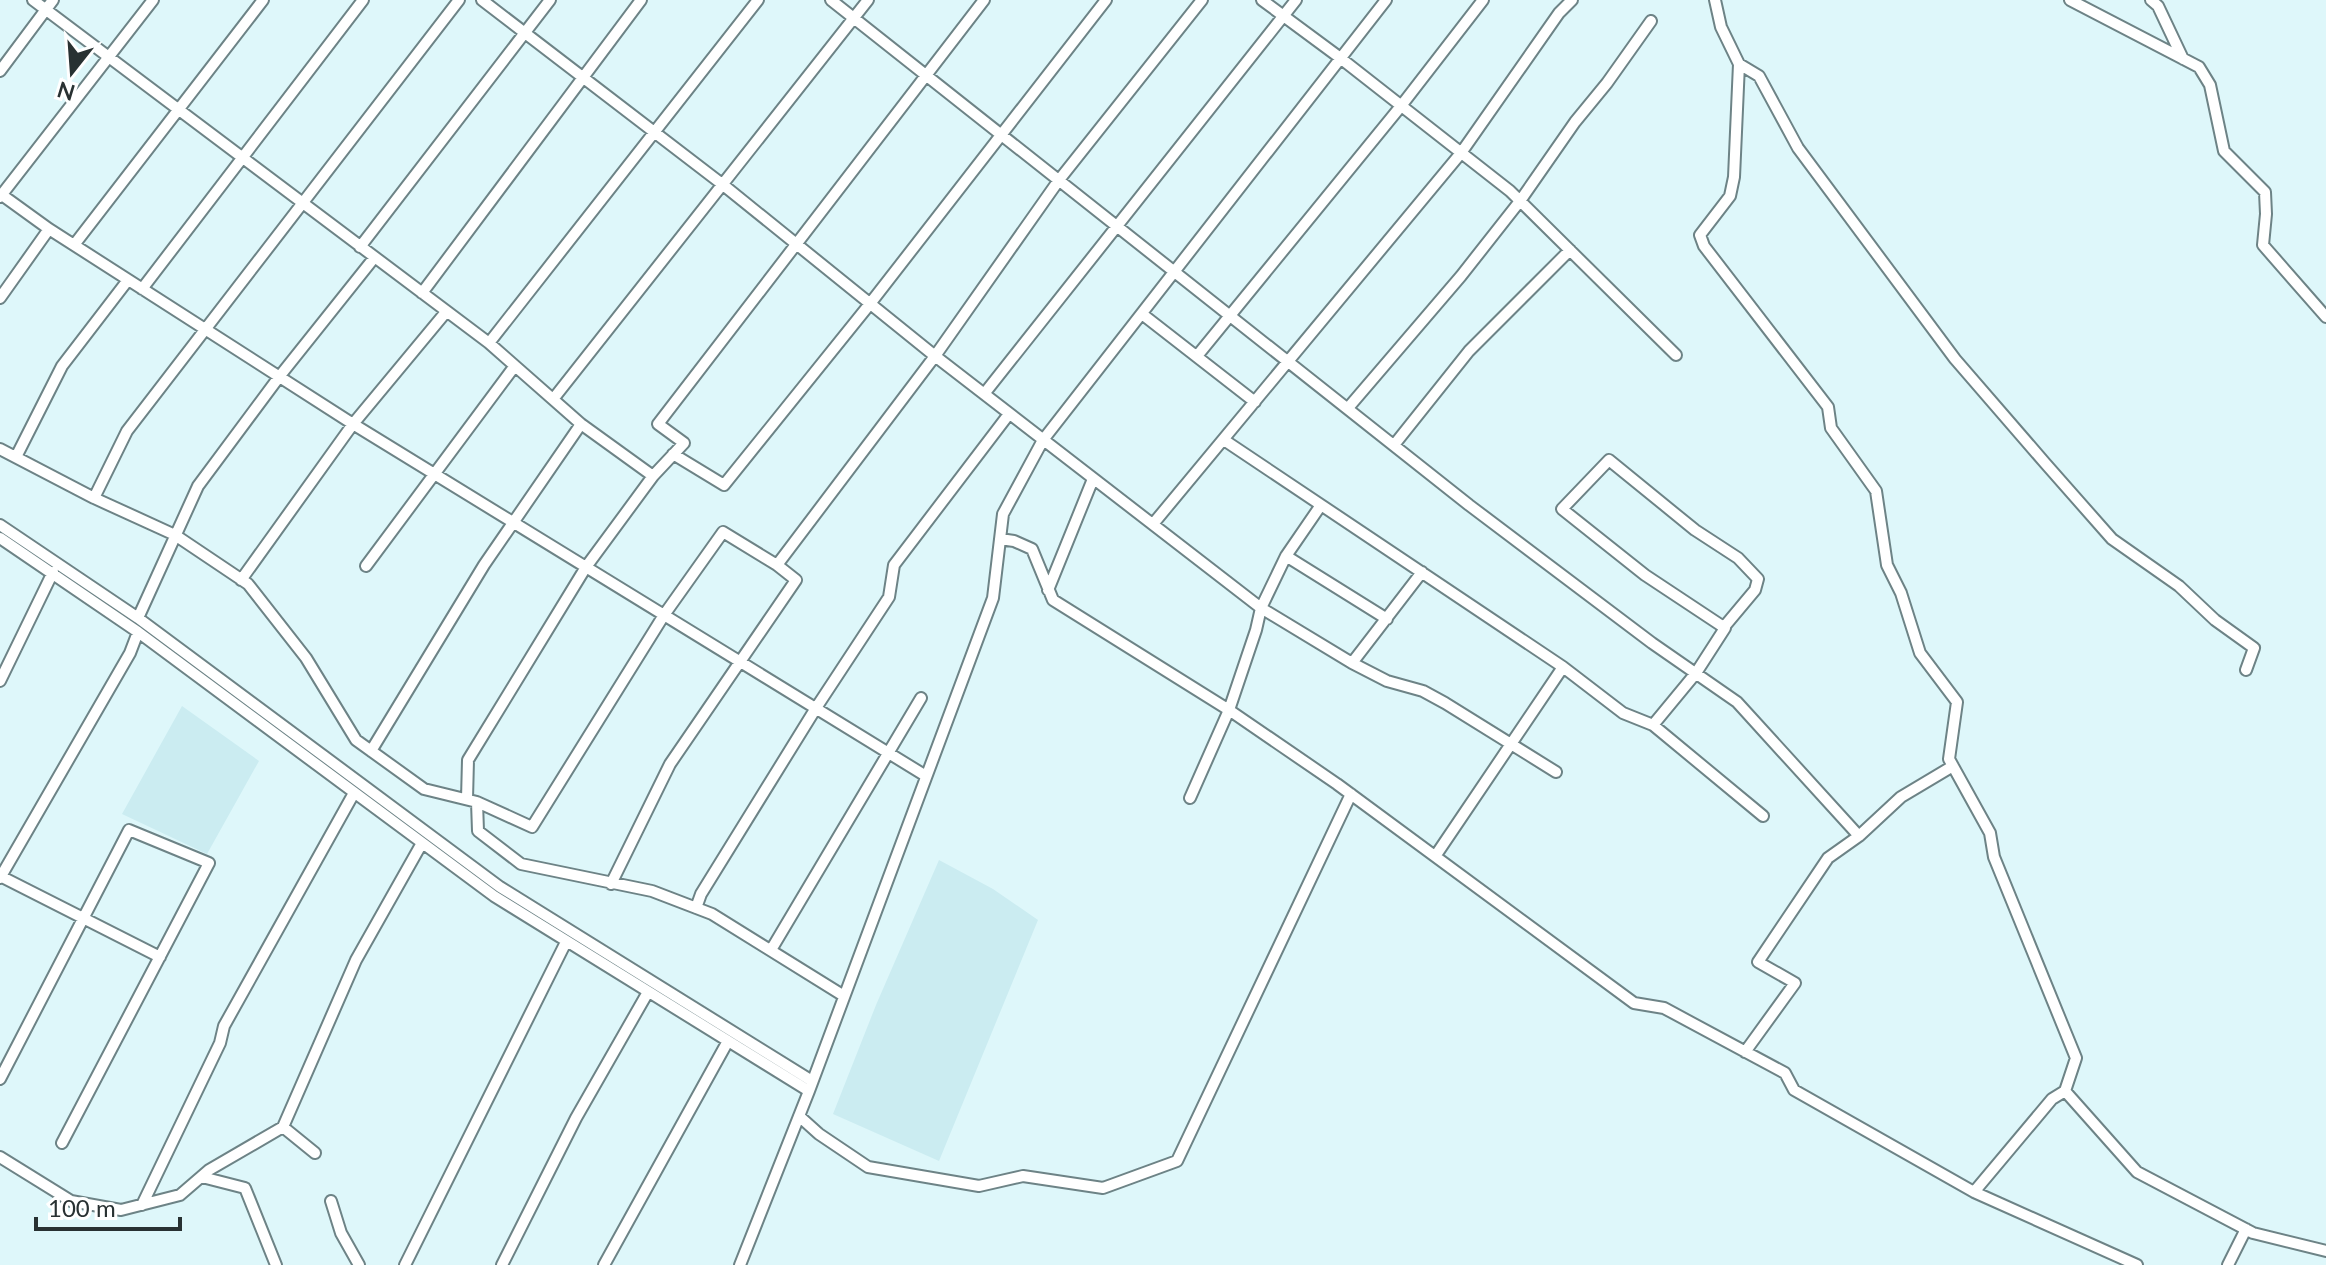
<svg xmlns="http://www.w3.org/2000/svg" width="2326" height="1265" viewBox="0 0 2326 1265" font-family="Lato,sans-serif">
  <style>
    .built { fill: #cbecf1 }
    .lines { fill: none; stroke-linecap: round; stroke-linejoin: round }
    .minor-casing { stroke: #6d8386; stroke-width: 14 }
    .minor { stroke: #fff; stroke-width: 10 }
  </style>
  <rect width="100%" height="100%" fill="#def7fa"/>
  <path class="built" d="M 182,706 L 259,761 L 207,854 L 122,814 Z
    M 939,860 L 993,889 L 1038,920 L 939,1161 L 833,1114 L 876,1005 Z"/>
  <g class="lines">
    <defs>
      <path id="minor" d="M 33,0 L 489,343 L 581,424 L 653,476
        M 482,0 L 722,184 L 935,356 L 1261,608 L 1352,663 L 1387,681 L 1423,691 L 1445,703 L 1556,772
        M 831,0 L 1469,505 L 1652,643 L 1737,702 L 1859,836
        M 1262,0 L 1339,57 L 1510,191 L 1676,355
        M 1715,0 L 1721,27 L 1739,64 L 1734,177 L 1730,196 L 1700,235 L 1704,246 L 1828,407 L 1831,428 L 1876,491 L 1887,565 L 1901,593 L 1920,653 L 1957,702 L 1949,759 L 1990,833 L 1994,857 L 2076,1058 L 2065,1091 L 2137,1172 L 2253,1233 L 2326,1251
        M 2070,0 L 2199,67 L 2210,85 L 2224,151 L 2265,192 L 2266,214 L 2263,245 L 2326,317
        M 2151,0 L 2158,6 L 2183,59
        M 1739,64 L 1759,76 L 1798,148 L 1955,359 L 2045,463 L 2112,539 L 2179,586 L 2215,620 L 2254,648 L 2246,670
        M 0,71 L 53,0
        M 2,195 L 49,229 L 353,424 L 926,776
        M 0,197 L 153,0
        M 74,245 L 263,0
        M 360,247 L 550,0
        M 142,289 L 363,0
        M 422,293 L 641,0
        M 0,298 L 49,229
        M 1142,314 L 1255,402
        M 489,343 L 758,0
        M 1197,356 L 1401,106 L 1483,0
        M 984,394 L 1296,0
        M 554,398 L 868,0
        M 1348,408 L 1461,276 L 1520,201 L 1575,122 L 1607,83 L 1651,21
        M 1224,440 L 1563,667 L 1623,713 L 1653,725 L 1763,816
        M 1394,445 L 1469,351 L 1570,250
        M 0,449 L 94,498 L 175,535 L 248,584 L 306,658 L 356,740 L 424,789 L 477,802 L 478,831 L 521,864 L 652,891 L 712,914 L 844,996
        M 673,454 L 724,485 L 869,305 L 1106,0
        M 16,457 L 62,366 L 128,280
        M 94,498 L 127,431 L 459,0
        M 1153,524 L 1461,153 L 1559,13 L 1572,0
        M 0,525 L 138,618 L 500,887 L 812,1081
        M 0,538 L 138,632 L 494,896 L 809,1091
        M 1000,539 L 1014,541 L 1032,549 L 1053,600 L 1229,710 L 1337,784 L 1634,1003 L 1664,1008 L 1785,1073 L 1794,1090 L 1974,1192 L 2137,1265
        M 1286,556 L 1387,619
        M 366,566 L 514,367
        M 241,580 L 353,424 L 446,312
        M 1048,590 L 1093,479
        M 138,618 L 198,486 L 279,377 L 374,258
        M 1352,663 L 1422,572
        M 0,681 L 53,572
        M 1653,725 L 1696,673 L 1725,628 L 1645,575 L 1562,509 L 1609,460 L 1695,530 L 1738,558 L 1758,579 L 1755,590 L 1724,627
        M 371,751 L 484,565 L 581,424
        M 1190,798 L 1229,710 L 1256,630 L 1261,608 L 1286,556 L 1321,505
        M 467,799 L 468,760 L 586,567 L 653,476 L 684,443 L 658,424 L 984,0
        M 477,802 L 532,827 L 664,615 L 723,532 L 777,565
        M 1436,855 L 1563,667
        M 0,876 L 160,957
        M 0,878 L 130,653 L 138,632
        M 611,884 L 670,764 L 796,580 L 777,565 L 935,356 L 1059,180 L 1202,0
        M 696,908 L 701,894 L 816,708 L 889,597 L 894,565 L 1009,414
        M 771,950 L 921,698
        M 1745,1052 L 1795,983 L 1758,962 L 1828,858 L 1859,836 L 1901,797 L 1953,766
        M 0,1079 L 129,830 L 209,863 L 62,1143
        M 799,1116 L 819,1134 L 868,1167 L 979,1186 L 1023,1176 L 1103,1188 L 1177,1161 L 1351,794
        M 283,1127 L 356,960 L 422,843
        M 0,1157 L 71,1201 L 121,1210 L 180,1195 L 209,1170 L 283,1127 L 315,1153
        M 202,1177 L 245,1188 L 276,1265
        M 1974,1192 L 2052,1099 L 2065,1091
        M 331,1201 L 341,1233 L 359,1265
        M 142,1205 L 220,1043 L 224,1026 L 354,793
        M 405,1265 L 566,942
        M 502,1265 L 576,1118 L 648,992
        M 604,1265 L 728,1041
        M 740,1265 L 809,1091 L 993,598 L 1003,514 L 1043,440 L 1386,0
        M 2228,1265 L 2246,1229"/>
    </defs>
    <use href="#minor" class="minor-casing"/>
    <use href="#minor" class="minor"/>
  </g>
  <g transform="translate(72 72) rotate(197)" stroke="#ffffff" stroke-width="6" paint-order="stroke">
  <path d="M0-6L14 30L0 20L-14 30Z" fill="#283132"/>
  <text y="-12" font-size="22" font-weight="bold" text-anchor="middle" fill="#283132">N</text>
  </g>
  <path d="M36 1217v12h144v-12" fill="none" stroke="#283132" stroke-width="4"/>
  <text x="48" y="1217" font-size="24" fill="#283132" stroke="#ffffff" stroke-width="6" paint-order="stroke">100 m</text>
</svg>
